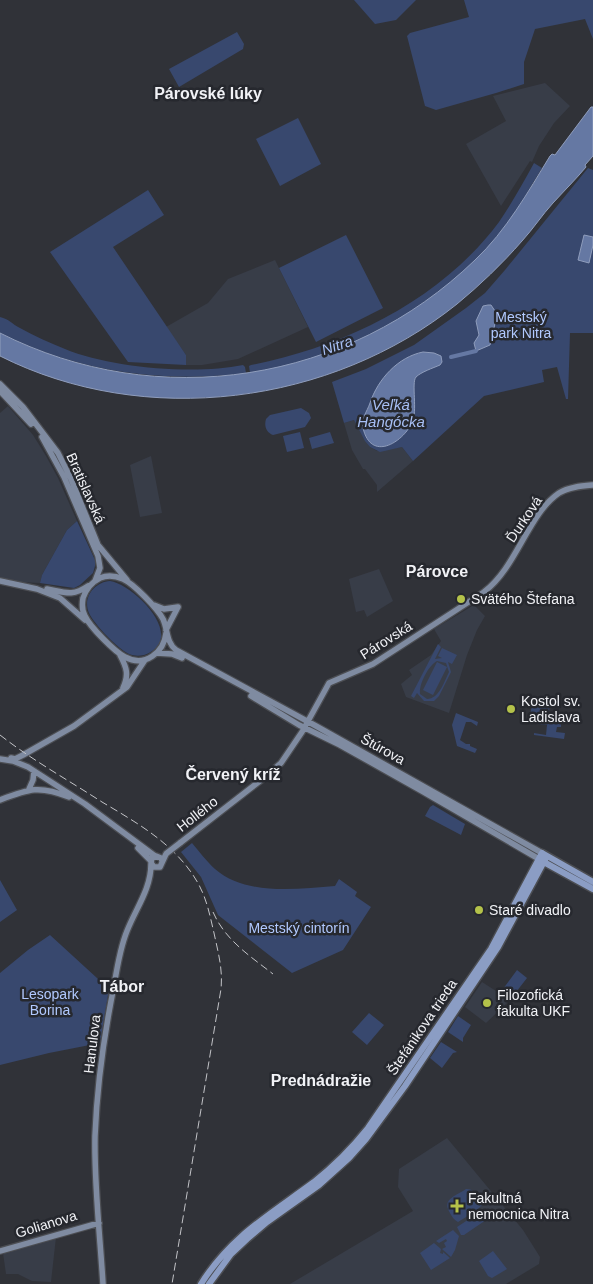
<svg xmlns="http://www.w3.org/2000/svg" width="593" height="1284" viewBox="0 0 593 1284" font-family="Helvetica,sans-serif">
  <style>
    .built { fill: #383d48 }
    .green { fill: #38486e; fill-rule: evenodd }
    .water { fill: #6578a3; stroke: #8f9dbc }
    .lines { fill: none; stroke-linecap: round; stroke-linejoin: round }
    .canal { stroke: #6578a3; stroke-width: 4 }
    .secondary-casing { stroke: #4c4e53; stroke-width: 8 }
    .primary-casing { stroke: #4c4e53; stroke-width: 9 }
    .secondary { stroke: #7f8ba1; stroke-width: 5.5 }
    .primary { stroke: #8b9dc4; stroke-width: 6 }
    .rail { stroke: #c3c4c8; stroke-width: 1; stroke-dasharray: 8 4; stroke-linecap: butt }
    .secondary-bridge-casing { stroke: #4c4e53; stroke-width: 8; stroke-linecap: butt }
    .secondary-bridge { stroke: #7f8ba1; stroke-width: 5.5 }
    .poi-dot { fill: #b4c24a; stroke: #26282e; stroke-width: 2 }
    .labels { text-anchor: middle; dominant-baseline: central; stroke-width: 5; stroke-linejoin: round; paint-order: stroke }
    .park-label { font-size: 14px; fill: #b1c9ff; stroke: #26282e }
    .street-label { font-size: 14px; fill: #f1f2f6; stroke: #26282e }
    .poi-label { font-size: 14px; fill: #f1f2f6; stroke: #26282e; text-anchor: start }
    .water-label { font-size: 15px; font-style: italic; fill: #a7bff4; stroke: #26282e }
    .quarter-label { font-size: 16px; font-weight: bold; fill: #f1f2f6; stroke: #26282e }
  </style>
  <rect width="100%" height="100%" fill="#303238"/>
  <path class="built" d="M 545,83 L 570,106 L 554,123 L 539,146 L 532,162 L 530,161 L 501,206 L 466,144 L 506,121 L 493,96 Z
    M 275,260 L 308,327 L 238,359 L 202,365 L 186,365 L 186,355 L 166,327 L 208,303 L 228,279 Z
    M 8,406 L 33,435 L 46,456 L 58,478 L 77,521 L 67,530 L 42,575 L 40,583 L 19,582 L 0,578 L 0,413 Z
    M 354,420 L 370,447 L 377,451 L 402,447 L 413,461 L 377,492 L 377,485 L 365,469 L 363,469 L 352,450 L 344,423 Z
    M 151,456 L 162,513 L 140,517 L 130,465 Z
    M 379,569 L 393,601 L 367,617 L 364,610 L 356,612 L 349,579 Z
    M 474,605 L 485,616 L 477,630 L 467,655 L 449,713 L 406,697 L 401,684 L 412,675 L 409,670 L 431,655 L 441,641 L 434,629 Z
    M 482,982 L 510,1000 L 486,1023 L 465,1007 Z
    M 447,1138 L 523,1230 L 540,1257 L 539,1264 L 506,1284 L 290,1284 L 413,1211 L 398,1187 L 399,1169 Z
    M 56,1237 L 51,1282 L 32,1281 L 18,1274 L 6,1274 L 3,1253 Z"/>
  <path class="green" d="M 354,0 L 416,0 L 396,20 L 375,24 Z
    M 464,0 L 593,0 L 593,39 L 585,19 L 535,29 L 524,62 L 524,84 L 496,93 L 436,110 L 425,106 L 407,36 L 410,33 L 469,17 Z
    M 237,32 L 244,44 L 243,49 L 179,87 L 169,69 Z
    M 298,118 L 321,164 L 280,186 L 256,139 Z
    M 534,163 L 542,168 C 528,191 515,215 498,236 C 438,309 343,360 250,373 L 249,366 L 251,365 C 344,347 441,300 499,222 C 512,203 523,183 534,163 Z
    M 588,168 L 593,170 L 593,333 L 570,333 L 568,399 L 566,399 L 557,367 L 542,370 L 544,382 L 484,396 L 413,461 L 402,447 L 380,452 L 370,447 L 365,441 L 354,420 L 344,423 L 332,382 L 366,369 L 414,345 L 466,308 L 485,293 L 505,270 Z
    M 148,190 L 164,215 L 113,247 L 186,355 L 186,365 L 128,362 L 50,252 Z
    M 346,235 L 383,308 L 316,342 L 279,268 Z
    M 0,317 C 9,319 12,324 20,328 C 34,336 50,343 65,349 C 111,368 194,375 243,365 L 245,367 L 246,373 C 162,384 76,371 0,333 Z
    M 301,408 L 309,413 L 311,418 L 305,427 L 273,435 C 266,432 264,426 266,419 L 270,415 Z
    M 300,432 L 304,448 L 287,452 L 283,436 Z
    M 330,432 L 334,443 L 312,449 L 309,438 Z
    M 77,521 L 95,560 L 95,566 L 93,573 L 80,585 L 74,588 L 40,583 L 42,575 L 67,530 Z
    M 110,581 C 130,584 171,622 159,644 C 156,649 150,653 144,655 C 139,656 134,656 129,654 C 118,649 94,624 89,613 C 82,597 95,582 110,581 Z
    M 438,644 L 441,647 L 435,659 L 442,658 L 438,656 L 442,648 L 457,655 L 452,664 L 448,662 L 451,672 L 439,696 L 434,701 L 424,701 L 417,693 L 414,698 L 411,696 ZM 437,661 L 446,663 L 449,672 C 444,682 439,699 427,699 L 420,694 C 419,684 428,666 437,661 Z
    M 437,662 L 447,667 L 433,695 L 423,690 Z
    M 533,701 L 550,702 L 548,722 L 561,724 L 561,727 L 557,727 L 556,732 L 565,733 L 564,739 L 534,735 L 534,733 L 546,735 L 547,725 L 528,723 Z
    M 456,713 L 478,722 L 477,726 L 471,722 L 466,722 L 460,740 L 466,744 L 470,744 L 470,746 L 477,749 L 475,753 L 457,746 L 452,725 Z
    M 433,805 L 465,824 L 461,835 L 425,816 L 430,807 Z
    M 192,843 C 199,851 207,862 215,869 C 246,896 297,889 335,886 L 339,879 L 357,892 L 355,896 L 371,907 L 343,950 L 292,973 L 218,915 L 201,877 L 181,852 Z
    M 0,880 L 17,910 L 0,922 Z
    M 50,935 L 109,989 L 100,1043 L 49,1053 L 0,1065 L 0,973 L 28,950 Z
    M 517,970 L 527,978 L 513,996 L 503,989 Z
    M 369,1013 L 384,1025 L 367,1045 L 352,1032 Z
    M 458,1016 L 471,1025 L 463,1038 L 463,1042 L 448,1032 Z
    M 441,1042 L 457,1052 L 453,1053 L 442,1068 L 430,1058 Z
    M 466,1189 C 475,1188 479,1197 483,1204 L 476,1211 L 458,1222 C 454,1220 452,1217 450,1213 C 441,1199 456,1196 466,1189 Z
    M 483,1210 L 488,1214 L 486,1220 L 464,1235 L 461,1235 L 457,1227 Z
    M 453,1230 L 459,1236 L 455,1250 L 451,1257 L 442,1249 L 446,1247 L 444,1243 L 447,1241 L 446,1239 L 439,1243 L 436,1241 Z
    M 434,1243 L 441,1249 L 440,1253 L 443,1254 L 443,1252 L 450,1258 L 431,1270 L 420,1253 Z
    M 493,1251 L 507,1269 L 492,1278 L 488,1276 L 479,1261 Z"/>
  <path class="water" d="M 591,107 L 593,107 L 593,156 L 585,165 L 586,167 C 576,179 564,191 553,203 C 542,215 533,229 522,241 C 502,264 480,285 457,304 C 331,405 145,429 0,356 L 0,333 C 158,413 348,383 475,260 C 506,231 528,192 550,156 L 552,154 L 555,155 Z
    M 584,235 L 593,237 L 593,245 L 589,263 L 578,260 Z
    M 488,305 L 491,305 L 497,314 C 494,324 494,335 490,345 L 476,351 L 474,343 L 479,335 L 476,321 L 483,306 Z
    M 423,352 L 434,353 L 441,356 L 442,362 L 440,365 C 433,368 421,372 416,377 C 411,383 418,411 412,423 C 402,443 371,462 363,428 C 361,418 367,412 370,403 C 378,379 398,357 423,352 Z"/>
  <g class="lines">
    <path class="canal" d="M 451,357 L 476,351"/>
    <defs>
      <path id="secondary" d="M 0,384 L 23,407 L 58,453 L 71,479 L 98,545 L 127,580
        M 0,391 L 31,424
        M 42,437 L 64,477 L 98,556 L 100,568 L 95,581
        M 0,581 L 37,589 L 60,598 L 85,620
        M 47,589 C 64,592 72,597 88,586
        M 154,605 L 164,609 L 178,607
        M 166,630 L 178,607
        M 166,633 C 164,652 145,668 125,657 C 115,652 90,627 85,616 C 82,611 82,604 83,598 C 86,589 92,582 100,578 C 107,575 116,576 123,579 C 134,584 157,608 163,619 C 168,630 166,642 176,650 L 316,726 L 542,853
        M 157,653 L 172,654 L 182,658
        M 120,655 C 127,668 129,675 123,688
        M 251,696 L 299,725 L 340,745 L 422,791 L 539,859
        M 11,758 L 15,759 L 23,755 L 74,726 L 127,687 L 145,660
        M 0,759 L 13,761 L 28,767 L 85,804 L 155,856
        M 29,789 L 33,780 L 34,771
        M 0,800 C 29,789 39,785 69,797
        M 180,843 L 265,777 L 281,763 L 302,732 L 329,683 L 373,664 L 484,592 C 517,567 528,514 559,493 C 569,487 582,486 593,485
        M 138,848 L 151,861
        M 162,861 L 161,858 L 156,856 L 152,858 L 151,863 L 154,867 L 160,867 L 166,854
        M 0,1251 L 99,1223
        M 103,1284 C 100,1235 94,1185 95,1136 C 97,1086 104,1035 114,986 C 117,968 120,948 127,931 C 136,908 151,889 151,864"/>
      <path id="primary" d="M 542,861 L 593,889
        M 201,1284 C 231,1236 271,1214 314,1182 C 334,1166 352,1148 368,1128 L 491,949 L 542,853 L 593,882
        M 209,1284 L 231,1254 L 247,1239 L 267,1222 L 319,1185 L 349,1158 L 366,1139 L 405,1086 L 498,947 L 547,856"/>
    </defs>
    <use href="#secondary" class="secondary-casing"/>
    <use href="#primary" class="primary-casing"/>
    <use href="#secondary" class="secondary"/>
    <use href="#primary" class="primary"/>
    <path class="rail" d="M 0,735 C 32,760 68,780 102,802 C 139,824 178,846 199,885 C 207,900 210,916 214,933 C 218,952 223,969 221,989 L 172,1284
      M 213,912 C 225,940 250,956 273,974"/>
    <defs>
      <path id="secondary-bridge" d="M 167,853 L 180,843"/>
    </defs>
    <use href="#secondary-bridge" class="secondary-bridge-casing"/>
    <use href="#secondary-bridge" class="secondary-bridge"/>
  </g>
  <g class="poi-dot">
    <circle cx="461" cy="599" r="5"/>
    <circle cx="511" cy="709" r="5"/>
    <circle cx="479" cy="910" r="5"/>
    <circle cx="487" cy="1003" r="5"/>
    <path d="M454.5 1198.5h5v5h5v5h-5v5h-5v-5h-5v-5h5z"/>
  </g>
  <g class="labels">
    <g class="park-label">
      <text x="521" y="317">Mestský<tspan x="521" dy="16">park Nitra</tspan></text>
      <text x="299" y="928">Mestský cintorín</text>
      <text x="50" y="994">Lesopark<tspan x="50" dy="16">Borina</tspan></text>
    </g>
    <g class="street-label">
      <text transform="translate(86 488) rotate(66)">Bratislavská</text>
      <text transform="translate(524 519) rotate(-56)">Ďurková</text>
      <text transform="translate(386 640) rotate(-32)">Párovská</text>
      <text transform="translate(383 749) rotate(29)">Štúrova</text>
      <text transform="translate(197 814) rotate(-38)">Hollého</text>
      <text transform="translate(422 1027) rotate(-56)">Štefánikova trieda</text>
      <text transform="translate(92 1044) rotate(-83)">Hanulova</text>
      <text transform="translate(46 1224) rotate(-17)">Golianova</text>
    </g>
    <g class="poi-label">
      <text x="471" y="599">Svätého Štefana</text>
      <text x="521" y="701">Kostol sv.<tspan x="521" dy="16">Ladislava</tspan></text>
      <text x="489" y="910">Staré divadlo</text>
      <text x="497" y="995">Filozofická<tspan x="497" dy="16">fakulta UKF</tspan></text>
      <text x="468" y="1198">Fakultná<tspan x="468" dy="16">nemocnica Nitra</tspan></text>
    </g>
    <g class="water-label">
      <text transform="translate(337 345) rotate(-19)">Nitra</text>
      <text x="391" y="404">Veľká<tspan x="391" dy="17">Hangócka</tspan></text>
    </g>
    <g class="quarter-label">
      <text x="208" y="93">Párovské lúky</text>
      <text x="437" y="571">Párovce</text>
      <text x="233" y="774">Červený kríž</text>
      <text x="122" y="986">Tábor</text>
      <text x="321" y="1080">Prednádražie</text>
    </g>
  </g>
</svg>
